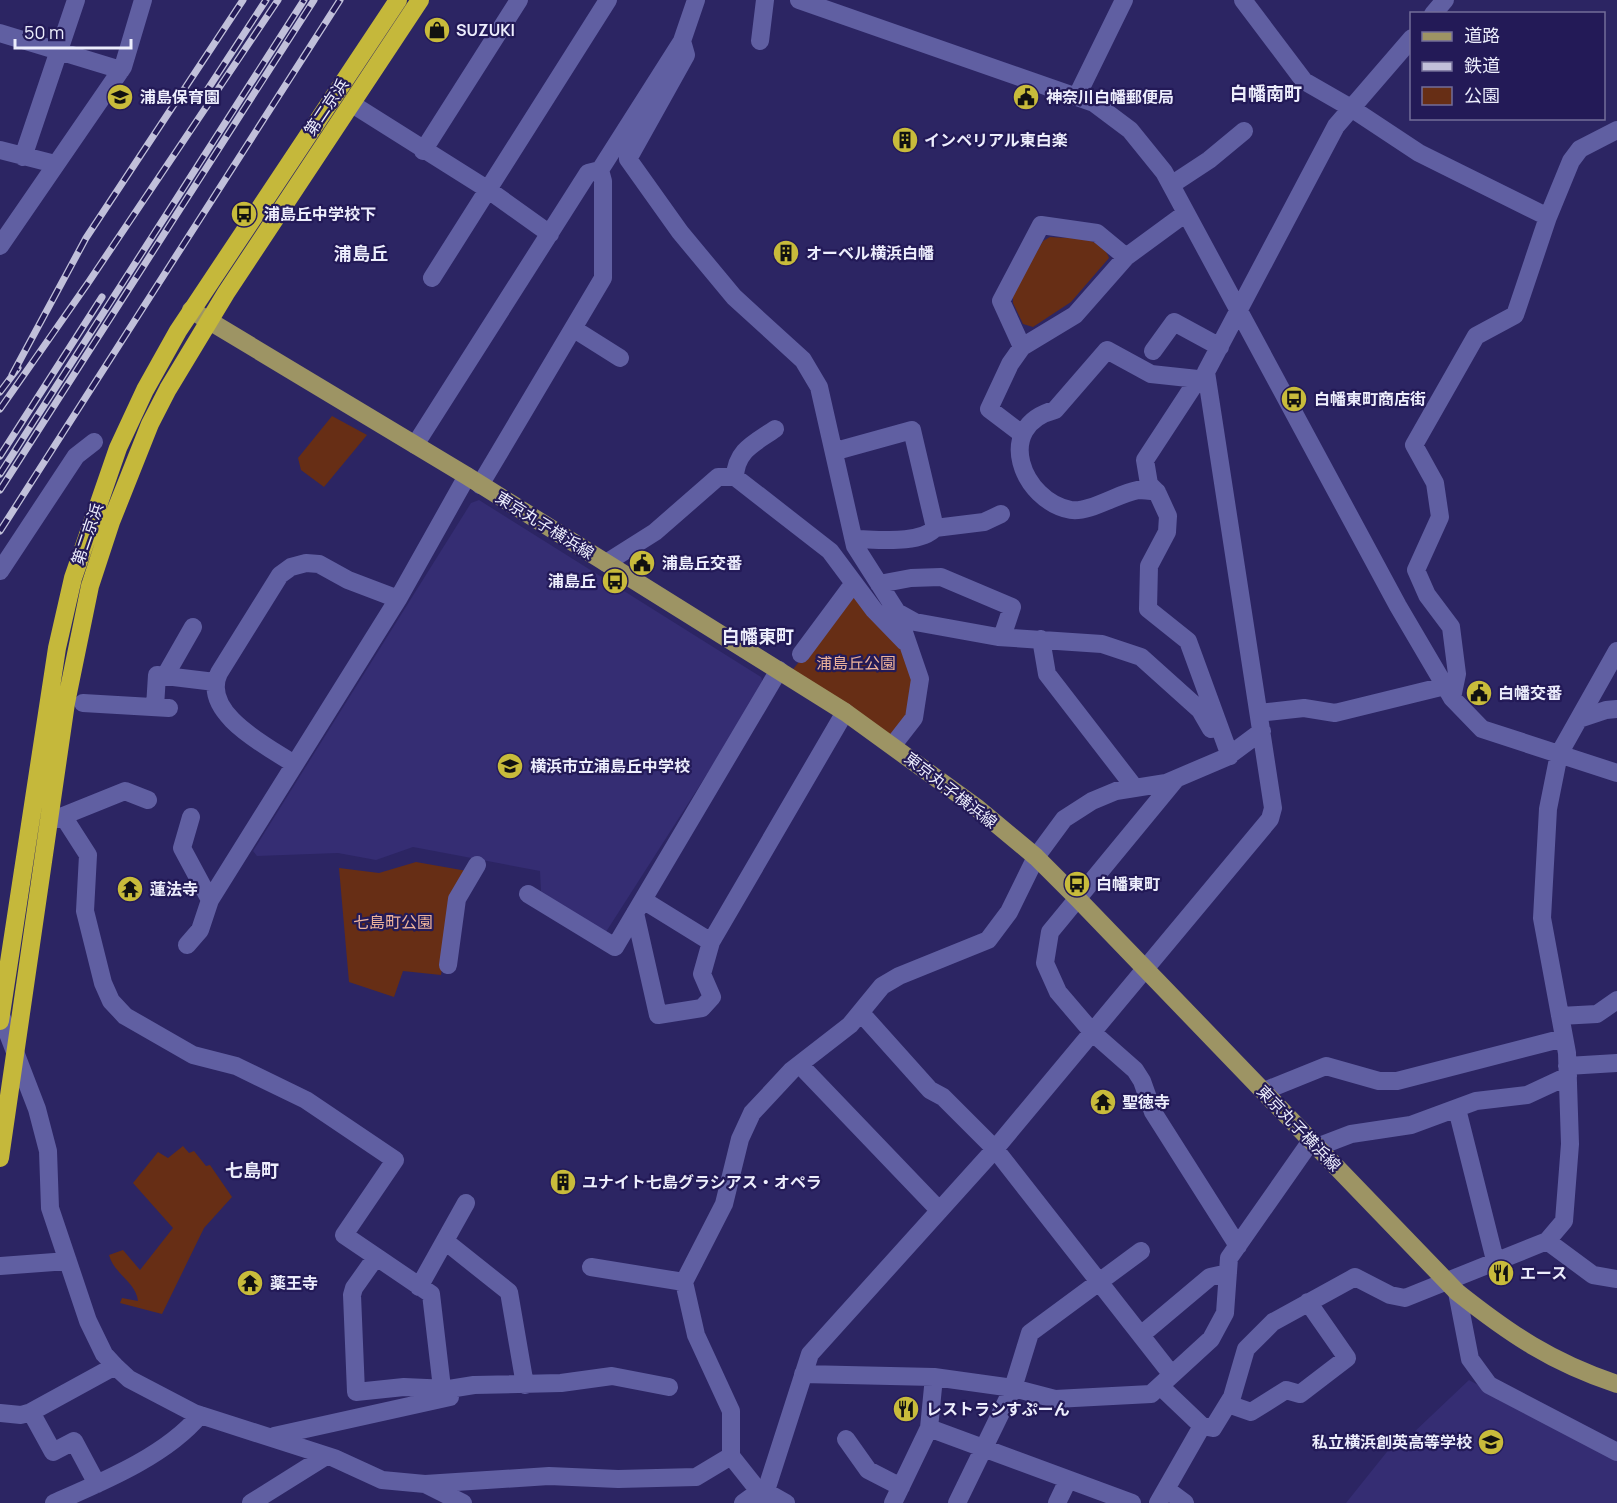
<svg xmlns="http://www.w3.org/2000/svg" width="1617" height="1503" viewBox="0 0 1617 1503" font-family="Manrope,'Noto Sans JP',sans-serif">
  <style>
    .built { fill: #352d73 }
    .green { fill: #672e15 }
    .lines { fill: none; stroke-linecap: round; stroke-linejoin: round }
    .minor { stroke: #605fa2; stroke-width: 18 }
    .major { stroke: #9d9464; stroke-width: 18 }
    .highway { stroke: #c5b83b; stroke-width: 18 }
    .rail-casing { stroke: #c1c0da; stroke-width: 7 }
    .rail { stroke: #231a57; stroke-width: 4.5; stroke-dasharray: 14; stroke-linecap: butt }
    .labels { text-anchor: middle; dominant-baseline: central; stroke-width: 4.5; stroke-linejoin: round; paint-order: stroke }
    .poi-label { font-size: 16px; font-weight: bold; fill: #ecedfc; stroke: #231a57; text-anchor: start }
    .street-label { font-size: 16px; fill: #ecedfc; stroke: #231a57 }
    .park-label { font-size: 16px; fill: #edb39b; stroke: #231a57 }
    .neighbourhood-label { font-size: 18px; font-weight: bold; fill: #ecedfc; stroke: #231a57 }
  </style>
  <rect width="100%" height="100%" fill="#2c2563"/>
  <path class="built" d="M 479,500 L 761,677 L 764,685 L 604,935 L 541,891 L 540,871 L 413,847 L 376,860 L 338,853 L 257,856 L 253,851 L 471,503 Z
    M 1469,1380 L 1617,1461 L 1617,1503 L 1346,1503 L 1390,1448 L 1411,1435 Z"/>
  <path class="green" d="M 1050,237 C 1070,239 1102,235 1109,258 L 1071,302 L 1033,327 L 1023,324 L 1013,303 L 1013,292 L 1043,241 Z
    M 332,416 L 367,435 L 324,487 L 301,470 L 298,458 Z
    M 852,596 L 904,650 L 913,675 L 909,717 L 893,739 L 790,673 Z
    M 416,862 L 467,871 L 452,900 L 441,975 L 403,971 L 394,997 L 349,982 L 339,868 L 379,873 Z
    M 183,1146 L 189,1153 L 194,1151 L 206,1166 L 210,1165 L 232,1197 L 204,1228 L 162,1314 L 120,1303 L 122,1298 L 138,1301 C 136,1282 114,1274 109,1255 L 123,1250 L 140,1270 L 173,1228 L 133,1183 L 158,1152 L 168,1158 Z"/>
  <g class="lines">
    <path class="minor" d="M 799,0 L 1094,103 L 1130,130 L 1164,172 L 1398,606 L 1452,698 L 1482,729 L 1617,773
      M 1243,0 L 1304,81 L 1351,108 L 1419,153 L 1548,217
      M 1433,14 L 1445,0
      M 0,33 L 121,70
      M 682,41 L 686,55 L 628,159 L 680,232 L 734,297 L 803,360 L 819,387 L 855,546 L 897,612 L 920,679 L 914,718 L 893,745
      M 760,41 L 765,0
      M 1077,96 L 1124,0
      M 352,104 L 487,189 L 550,234
      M 0,150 L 55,164
      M 423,151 L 519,0
      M 23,157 L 76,0
      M 1171,185 L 1209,160 L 1244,131
      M 0,246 L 123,67 L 143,0
      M 1126,257 L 1097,233 L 1041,225 L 1001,301 L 1022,347 L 1075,315 L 1126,257 L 1186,213
      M 432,278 L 608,0
      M 574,329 L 620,358
      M 1153,351 L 1174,322 L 1220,347
      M 1207,380 L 1151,374 L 1107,350 L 1055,410 C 993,426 1022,501 1071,510 C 1089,513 1119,493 1138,490 C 1144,490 1151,491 1157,492 L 1168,516 L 1167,532 L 1149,566 L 1148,609 L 1188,641 L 1230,756
      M 1022,434 L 989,409 L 1010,364 L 1022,347
      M 415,445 L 588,173 L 600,170
      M 836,451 L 912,430 L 935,528
      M 735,477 C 736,450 755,443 775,429
      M 480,485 L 603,278 L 603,181 L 600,170 L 682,41 L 696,0
      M 1157,492 L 1149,484 L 1145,460 L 1198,379
      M 854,539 C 875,539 920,545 935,528 L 984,522 L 1001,514
      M 606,563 L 655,532 L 718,477 L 735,477 L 830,551 L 874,610 L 905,642
      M 0,571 L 76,456 L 94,442
      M 879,584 L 911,578 L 941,577 L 1012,607 L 1002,637
      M 897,612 L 915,622 L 998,637 L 1102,644 L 1141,657 L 1200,710 L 1211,729
      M 1041,639 L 1047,674 L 1135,788
      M 801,654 L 853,584
      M 165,676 L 193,627
      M 1452,698 L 1457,674 L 1451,627 L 1427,595 L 1416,570 L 1440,517 L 1435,483 L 1414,445 L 1476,336 L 1515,315 L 1548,217 L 1571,161 L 1580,149 L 1617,130
      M 83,703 L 169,708
      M 155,707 L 157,675 L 215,682
      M 1259,713 L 1304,708 L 1335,713 L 1445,686
      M 1579,719 L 1606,710 L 1617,709
      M 294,764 C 267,746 200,713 219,673 L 280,575 L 291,567 L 306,563 L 319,564 L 348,580 L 398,599
      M 1176,779 L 1050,932 L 1045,963 L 1058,992 L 1093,1033 L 1135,1070 L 1142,1081 L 1153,1112 L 1238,1246
      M 63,816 L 88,855 L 85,911 L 103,983 L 111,1001 L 125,1016 L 193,1055 L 236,1066 L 306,1100 L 395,1160 L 344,1235 L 431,1294 L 442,1388
      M 53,820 L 125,791 L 148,800
      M 528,894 L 615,947 L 779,670
      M 210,900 L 398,599 L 467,476
      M 643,900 L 711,942
      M 635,913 L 658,1015 L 702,1008 L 712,997 L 702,974 L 711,942 L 845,712
      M 187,945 L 200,930 L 210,900 L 182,848 L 191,817
      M 448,965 L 457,899 L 477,865
      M 0,1013 L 37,1109 L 48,1151 L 50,1208 L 88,1321 L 104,1354 L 115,1366 L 129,1379 L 194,1413 L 334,1458 L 382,1480 L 425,1484 L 463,1503
      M 861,1013 L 930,1090 L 943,1097 L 995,1149 L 1172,1375
      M 1560,1016 L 1597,1014 L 1617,1000
      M 800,1065 L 939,1210
      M 1567,1066 L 1617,1063
      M 1264,1091 L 1326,1066 L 1379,1081 L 1397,1081 L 1564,1038
      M 1457,1109 L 1495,1260
      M 1317,1147 L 1351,1134 L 1411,1125 L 1476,1101 L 1527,1095 L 1568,1076
      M 445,1241 L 509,1292 L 525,1385
      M 1547,1241 L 1593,1275 L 1617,1279
      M 376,1257 L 354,1288 L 352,1295 L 356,1392 L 404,1387 L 449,1389 L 474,1385 L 561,1383 L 612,1376 L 669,1387
      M 0,1266 L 68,1261
      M 591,1267 L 684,1282
      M 419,1287 L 466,1203
      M 1457,1292 L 1470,1359 L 1489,1385 L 1617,1452
      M 1141,1335 L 1210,1277 L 1228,1273
      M 803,1374 L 934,1377 L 1013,1388 L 1055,1399 L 1151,1394 L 1211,1339 L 1225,1313 L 1229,1258 L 1311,1141
      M 1160,1386 L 1202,1426 L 1213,1428 L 1232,1397 L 1246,1349 L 1273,1322 L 1355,1277 L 1390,1295 L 1405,1298 L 1547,1241 L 1564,1221 L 1570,1144 L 1567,1053 L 1542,918 L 1548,809 L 1559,754 L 1617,651
      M 1228,1404 L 1251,1412 L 1286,1390 L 1300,1394 L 1347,1358 L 1308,1302
      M 31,1412 L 53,1452 L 74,1441 L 97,1484
      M 0,1413 L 21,1415 L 31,1412 L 115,1366
      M 929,1428 L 1132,1503
      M 274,1436 L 450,1397 L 449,1389
      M 846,1439 L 868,1470 L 901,1487
      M 731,1456 L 754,1485 L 786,1503
      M 425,1484 L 549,1476 L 618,1479 L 696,1477 L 731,1456 L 731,1411 L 696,1335 L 684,1282 L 724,1204 L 740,1139 L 752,1113 L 792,1070 L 850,1025 L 882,986 L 899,976 L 988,940 L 1009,912 L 1036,857 L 1064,819 L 1092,801 L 1116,791 L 1166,783 L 1227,757 L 1262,731
      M 1166,1489 L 1185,1503
      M 54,1503 C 102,1482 166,1456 200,1415
      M 251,1503 L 326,1456
      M 743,1503 L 761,1490
      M 762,1503 L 810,1354 L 995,1149 L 1270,819 L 1273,808 L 1206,372 L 1336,126 L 1412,38
      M 893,1503 L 929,1428 L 934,1377
      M 957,1503 L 1013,1388 L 1030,1333 L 1141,1251
      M 1057,1503 L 1068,1480
      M 1158,1503 L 1202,1426"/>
    <path class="major" d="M 191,310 L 467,476 L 845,712 L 976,807 L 1036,857 L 1077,898 L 1457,1292 C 1510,1334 1551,1362 1617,1384"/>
    <path class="highway" d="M 0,1021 L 57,648 L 73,578 L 118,448 L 145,390 L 178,331 L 398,0
      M 0,1158 L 66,703 L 90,586 L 111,522 L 150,424 L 168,389 L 226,293 L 420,0"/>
    <defs>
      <path id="rail" d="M 202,98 L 266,0
        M 12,375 L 86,238 L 243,0
        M 0,392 L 18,368
        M 0,409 L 88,283 L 278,0
        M 0,456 L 102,297
        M 0,474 L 304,0
        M 0,490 L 314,0
        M 0,531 L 340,0"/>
    </defs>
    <use href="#rail" class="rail-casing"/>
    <use href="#rail" class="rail"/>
  </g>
  <defs>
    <symbol id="shop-disc" viewBox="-11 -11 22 22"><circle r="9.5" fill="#c8bb3b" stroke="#231a57"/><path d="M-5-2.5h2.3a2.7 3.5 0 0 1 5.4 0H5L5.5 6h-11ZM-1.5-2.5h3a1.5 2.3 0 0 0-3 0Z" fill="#111"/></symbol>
    <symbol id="school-disc" viewBox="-11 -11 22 22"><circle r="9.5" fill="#c8bb3b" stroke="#231a57"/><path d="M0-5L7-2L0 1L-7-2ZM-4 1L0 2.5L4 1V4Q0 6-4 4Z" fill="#111"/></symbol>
    <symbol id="civic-disc" viewBox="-11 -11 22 22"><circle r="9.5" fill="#c8bb3b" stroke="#231a57"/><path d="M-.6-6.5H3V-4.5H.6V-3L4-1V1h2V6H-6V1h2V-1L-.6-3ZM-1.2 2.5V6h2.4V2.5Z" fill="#111"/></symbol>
    <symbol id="building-disc" viewBox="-11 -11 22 22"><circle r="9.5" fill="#c8bb3b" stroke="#231a57"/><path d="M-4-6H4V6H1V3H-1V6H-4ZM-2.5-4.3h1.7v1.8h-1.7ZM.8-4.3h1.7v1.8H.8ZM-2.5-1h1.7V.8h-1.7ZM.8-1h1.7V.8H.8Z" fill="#111"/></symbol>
    <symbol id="bus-disc" viewBox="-11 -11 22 22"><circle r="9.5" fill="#c8bb3b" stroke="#231a57"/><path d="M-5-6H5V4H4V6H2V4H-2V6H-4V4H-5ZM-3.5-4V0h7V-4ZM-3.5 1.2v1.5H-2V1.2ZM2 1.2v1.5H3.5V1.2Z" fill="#111"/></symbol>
    <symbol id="temple-disc" viewBox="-11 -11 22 22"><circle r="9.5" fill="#c8bb3b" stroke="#231a57"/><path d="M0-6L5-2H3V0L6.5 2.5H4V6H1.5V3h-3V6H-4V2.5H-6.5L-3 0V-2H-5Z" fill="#111"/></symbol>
    <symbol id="restaurant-disc" viewBox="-11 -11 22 22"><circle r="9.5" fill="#c8bb3b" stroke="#231a57"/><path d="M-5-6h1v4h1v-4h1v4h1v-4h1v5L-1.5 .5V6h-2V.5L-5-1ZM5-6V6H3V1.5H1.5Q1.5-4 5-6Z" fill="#111"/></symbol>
  </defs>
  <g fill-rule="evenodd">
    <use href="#shop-disc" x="422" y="15" width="30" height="30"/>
    <use href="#school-disc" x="105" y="82" width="30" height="30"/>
    <use href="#civic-disc" x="1011" y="82" width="30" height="30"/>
    <use href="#building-disc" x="890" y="125" width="30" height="30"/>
    <use href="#bus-disc" x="229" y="199" width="30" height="30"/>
    <use href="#building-disc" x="771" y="238" width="30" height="30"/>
    <use href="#bus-disc" x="1279" y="384" width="30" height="30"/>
    <use href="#civic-disc" x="627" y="548" width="30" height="30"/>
    <use href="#bus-disc" x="600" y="566" width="30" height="30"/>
    <use href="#civic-disc" x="1464" y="678" width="30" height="30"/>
    <use href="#school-disc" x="495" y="751" width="30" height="30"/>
    <use href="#bus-disc" x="1062" y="869" width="30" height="30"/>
    <use href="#temple-disc" x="115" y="874" width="30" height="30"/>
    <use href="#temple-disc" x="1088" y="1087" width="30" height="30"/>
    <use href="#building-disc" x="548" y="1167" width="30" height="30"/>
    <use href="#restaurant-disc" x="1486" y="1258" width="30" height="30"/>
    <use href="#temple-disc" x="235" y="1268" width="30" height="30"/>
    <use href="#restaurant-disc" x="891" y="1394" width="30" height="30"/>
    <use href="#school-disc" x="1476" y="1427" width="30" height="30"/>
  </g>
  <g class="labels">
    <g class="poi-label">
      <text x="456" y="30">SUZUKI</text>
      <text x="140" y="97">浦島保育園</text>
      <text x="1046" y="97">神奈川白幡郵便局</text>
      <text x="924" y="140">インペリアル東白楽</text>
      <text x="264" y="214">浦島丘中学校下</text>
      <text x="806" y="253">オーベル横浜白幡</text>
      <text x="1314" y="399">白幡東町商店街</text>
      <text x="662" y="563">浦島丘交番</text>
      <text x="596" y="581" text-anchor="end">浦島丘</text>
      <text x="1498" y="693">白幡交番</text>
      <text x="530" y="766">横浜市立浦島丘中学校</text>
      <text x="1096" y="884">白幡東町</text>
      <text x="150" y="889">蓮法寺</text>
      <text x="1122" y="1102">聖徳寺</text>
      <text x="582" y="1182">ユナイト七島グラシアス・オペラ</text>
      <text x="1520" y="1273">エース</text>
      <text x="270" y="1283">薬王寺</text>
      <text x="926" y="1409">レストランすぷーん</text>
      <text x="1472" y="1442" text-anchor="end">私立横浜創英高等学校</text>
    </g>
    <g class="street-label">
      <text transform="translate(326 107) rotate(-56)">第二京浜</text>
      <text transform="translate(545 525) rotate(32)">東京丸子横浜線</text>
      <text transform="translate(87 534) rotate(-71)">第二京浜</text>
      <text transform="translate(951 790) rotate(38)">東京丸子横浜線</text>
      <text transform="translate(1299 1128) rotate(46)">東京丸子横浜線</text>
    </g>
    <g class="park-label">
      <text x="856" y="663">浦島丘公園</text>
      <text x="393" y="922">七島町公園</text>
    </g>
    <g class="neighbourhood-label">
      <text x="1266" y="93">白幡南町</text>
      <text x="361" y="253">浦島丘</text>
      <text x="758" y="636">白幡東町</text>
      <text x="252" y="1170">七島町</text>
    </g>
  </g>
  <rect x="1410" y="12" width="195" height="108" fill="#231a57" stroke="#736e99" stroke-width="1.5"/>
  <rect x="1422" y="32" width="30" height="9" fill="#9d9464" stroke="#736e99" stroke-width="1.5"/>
  <text x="1464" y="42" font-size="18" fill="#ecedfc">道路</text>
  <rect x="1422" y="62" width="30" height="9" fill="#c1c0da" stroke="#736e99" stroke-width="1.5"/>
  <text x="1464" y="72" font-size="18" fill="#ecedfc">鉄道</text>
  <rect x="1422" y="87" width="30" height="18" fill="#672e15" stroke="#736e99" stroke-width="1.5"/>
  <text x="1464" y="102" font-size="18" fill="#ecedfc">公園</text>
  <path d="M15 39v9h116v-9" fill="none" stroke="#ecedfc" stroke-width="3"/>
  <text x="24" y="39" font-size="18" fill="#ecedfc" stroke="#231a57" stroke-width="4.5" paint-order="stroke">50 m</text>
</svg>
